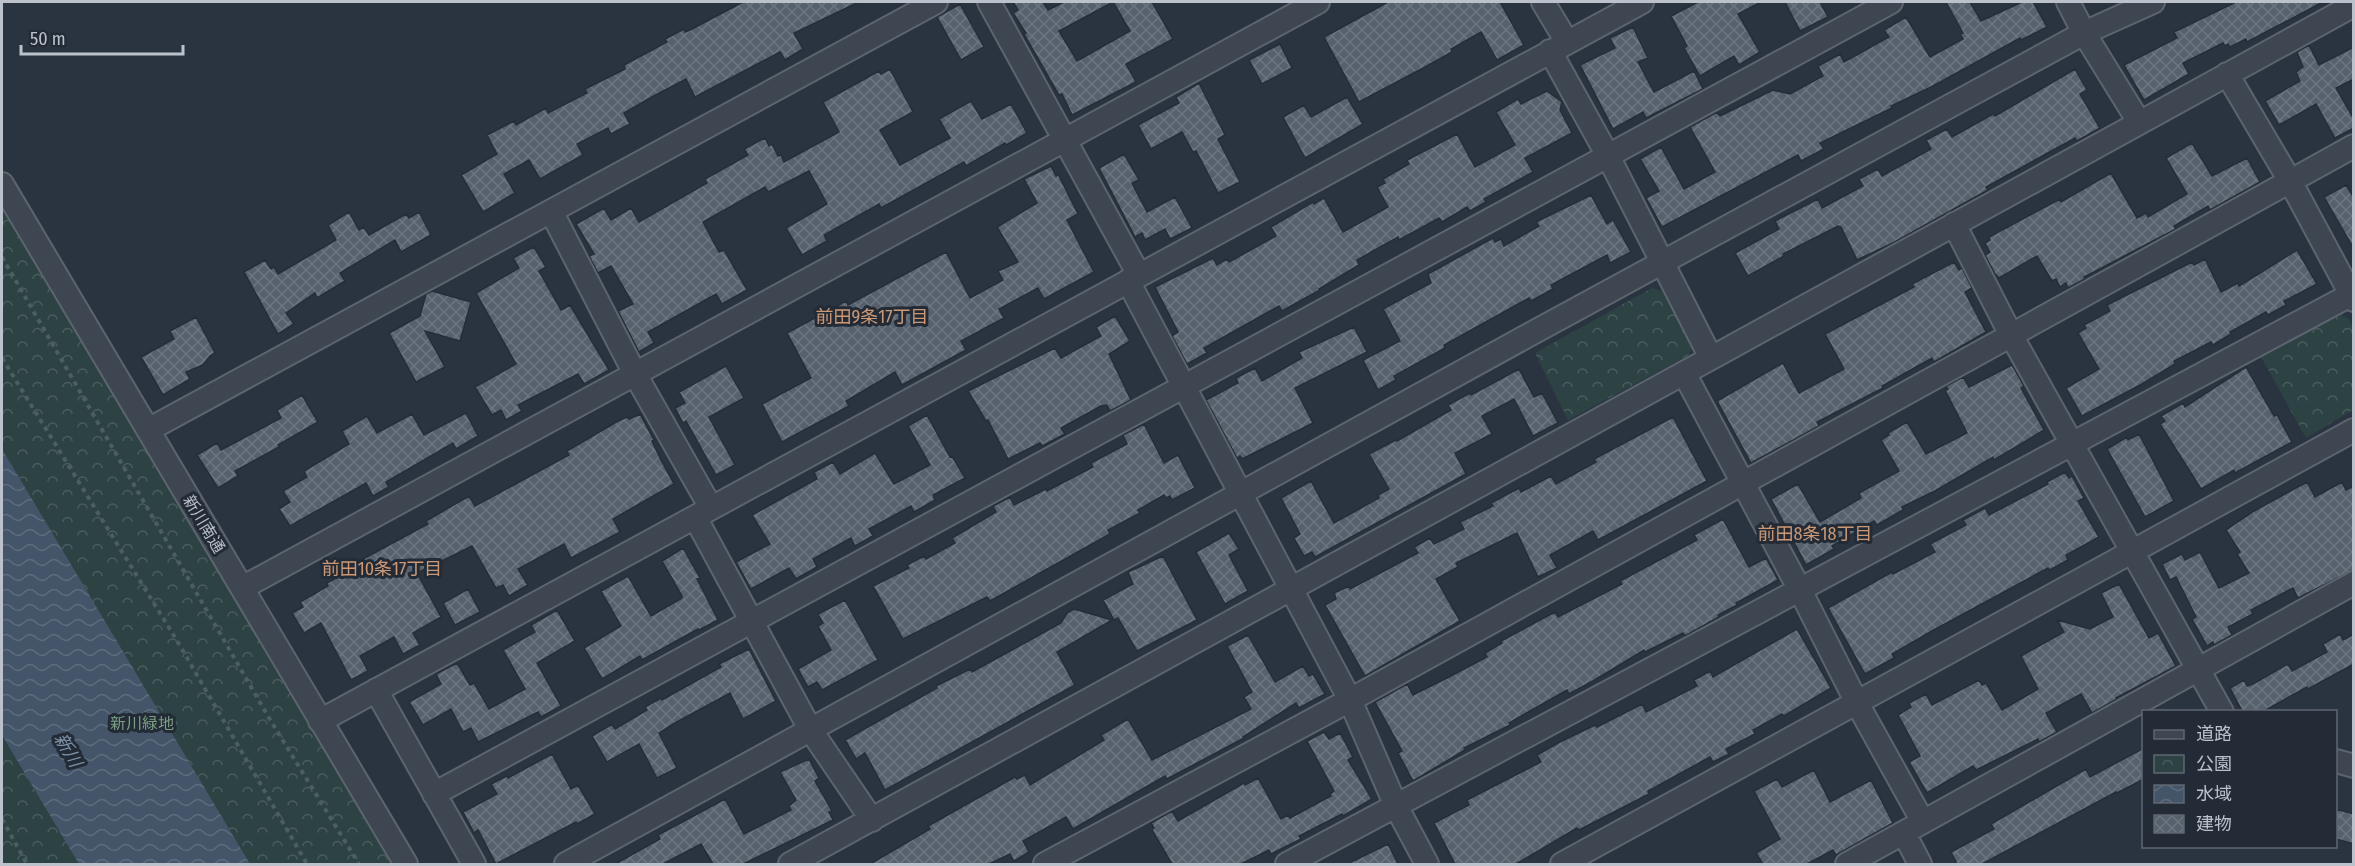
<svg xmlns="http://www.w3.org/2000/svg" width="2355" height="866" viewBox="0 0 2355 866" font-family="'Fira Sans Condensed','Noto Sans JP',sans-serif">
  <style>
    .park { fill: url(#park-crowns) }
    .water { fill: url(#water-waves) }
    .building { fill: url(#building-cross-hatch); stroke: #252d38; stroke-width: 1.5; fill-rule: evenodd }
    .lines { fill: none; stroke-linecap: round; stroke-linejoin: round }
    .minor-casing { stroke: #5c646e; stroke-width: 26 }
    .path { stroke: #4c5e60; stroke-width: 4; stroke-dasharray: 4.5 4.5; stroke-linecap: butt }
    .minor { stroke: #3e4651; stroke-width: 22 }
    .labels { text-anchor: middle; dominant-baseline: central; stroke-width: 6; stroke-linejoin: round; paint-order: stroke }
    .street-label { font-size: 16px; fill: #bbc2cb; stroke: #232b36 }
    .park-label { font-size: 16px; fill: #7c9e83; stroke: #232b36 }
    .neighbourhood-label { font-size: 18px; fill: #cc9875; stroke: #232b36 }
    .water-label { font-size: 18px; font-style: italic; fill: #7f93aa; stroke: #232b36 }
  </style>
  <defs>
    <pattern id="park-crowns" width="20" height="18" patternUnits="userSpaceOnUse" patternTransform="scale(1.5)"><rect width="20" height="18" fill="#2d4243"/><path d="M2 6a3 3 0 1 1 6 0M12 15a3 3 0 1 1 6 0" fill="none" stroke="#4a5c5d"/></pattern>
    <pattern id="water-waves" width="16" height="10" patternUnits="userSpaceOnUse" patternTransform="scale(1.5)"><rect width="16" height="10" fill="#445569"/><path d="M0 5q4-4 8 0t8 0" fill="none" stroke="#5d6c7d"/></pattern>
    <pattern id="building-cross-hatch" width="8" height="8" patternUnits="userSpaceOnUse" patternTransform="scale(1.5)"><rect width="8" height="8" fill="#56616d"/><path d="M0 0l8 8M0 8l8-8" fill="none" stroke="#6c7680"/></pattern>
  </defs>
  <rect width="100%" height="100%" fill="#2a3441"/>
  <path class="park" d="M 2,207 L 391,864 L 2,864 Z
    M 1652,288 L 1662,291 L 1693,345 L 1689,355 L 1568,420 L 1535,353 Z
    M 2341,315 L 2349,319 L 2353,328 L 2353,410 L 2306,438 L 2260,355 Z"/>
  <path class="water" d="M 2,449 L 250,864 L 79,864 L 2,735 Z"/>
  <path class="building" d="M 743,2 L 859,2 L 794,33 L 803,49 L 785,60 L 780,52 L 695,97 L 686,79 L 650,98 L 624,113 L 630,124 L 611,134 L 608,128 L 577,144 L 583,155 L 540,179 L 529,160 L 504,174 L 515,193 L 483,212 L 461,175 L 497,154 L 487,135 L 514,121 L 516,125 L 546,108 L 548,113 L 587,93 L 585,89 L 625,69 L 624,65 L 667,42 L 665,39 L 684,29 L 685,32 L 690,30 Z
    M 1013,2 L 1043,2 L 1048,10 L 1064,2 L 1152,2 L 1173,39 L 1126,64 L 1136,82 L 1072,115 L 1062,94 L 1059,95 L 1024,34 L 1026,33 L 1013,13 L 1018,10 ZM 1113,2 L 1130,31 L 1077,61 L 1059,31 Z
    M 1388,2 L 1500,2 L 1524,45 L 1497,60 L 1481,32 L 1451,49 L 1452,52 L 1427,66 L 1359,102 L 1324,37 Z
    M 1698,2 L 1761,2 L 1738,14 L 1760,52 L 1739,65 L 1734,56 L 1700,76 L 1684,48 L 1687,46 L 1671,16 Z
    M 1785,2 L 1820,2 L 1828,17 L 1800,31 Z
    M 1946,2 L 1970,2 L 1981,21 L 2022,2 L 2033,2 L 2047,27 L 2021,40 L 2020,38 L 1933,86 L 1891,106 L 1892,108 L 1820,143 L 1824,149 L 1801,161 L 1798,155 L 1662,227 L 1646,198 L 1659,191 L 1640,159 L 1661,147 L 1684,189 L 1715,172 L 1690,127 L 1717,112 L 1720,116 L 1773,90 L 1790,94 L 1823,76 L 1818,66 L 1840,54 L 1844,62 L 1889,37 L 1884,30 L 1906,17 L 1930,57 L 1963,39 L 1960,34 L 1963,33 Z
    M 2236,2 L 2323,2 L 2247,42 L 2246,39 L 2230,47 L 2228,44 L 2225,46 L 2223,43 L 2183,63 L 2189,74 L 2144,100 L 2124,65 L 2177,38 L 2174,32 Z
    M 960,4 L 984,47 L 961,60 L 937,17 Z
    M 1633,27 L 1648,58 L 1638,62 L 1654,92 L 1694,71 L 1703,89 L 1646,118 L 1643,112 L 1613,129 L 1580,65 L 1615,48 L 1610,38 Z
    M 1280,44 L 1292,68 L 1262,84 L 1249,60 Z
    M 2309,45 L 2319,65 L 2354,47 L 2354,79 L 2336,88 L 2354,119 L 2354,128 L 2335,138 L 2316,104 L 2279,125 L 2265,101 L 2300,81 L 2296,72 L 2303,67 L 2297,52 Z
    M 890,69 L 913,112 L 880,130 L 900,165 L 950,138 L 939,119 L 971,101 L 982,119 L 1011,104 L 1027,133 L 1006,145 L 1005,143 L 966,166 L 964,162 L 881,208 L 879,204 L 824,235 L 827,241 L 802,255 L 786,228 L 827,204 L 809,171 L 768,192 L 765,187 L 703,222 L 719,252 L 724,250 L 747,290 L 722,304 L 716,294 L 648,332 L 654,343 L 639,352 L 618,311 L 633,304 L 611,266 L 598,273 L 589,256 L 594,254 L 576,224 L 604,208 L 611,220 L 631,208 L 639,222 L 707,183 L 705,179 L 748,155 L 744,149 L 765,138 L 769,146 L 772,144 L 778,156 L 781,155 L 784,162 L 839,132 L 823,102 L 879,71 L 881,74 Z
    M 2075,69 L 2087,90 L 2080,94 L 2100,128 L 2077,141 L 2075,138 L 1986,187 L 1988,190 L 1893,243 L 1857,260 L 1841,227 L 1838,226 L 1783,254 L 1784,256 L 1748,276 L 1735,253 L 1779,229 L 1775,221 L 1818,199 L 1822,208 L 1863,186 L 1859,179 L 1878,169 L 1882,176 L 1931,149 L 1926,140 L 1947,129 L 1952,137 L 1993,114 L 1995,116 Z
    M 1199,83 L 1225,135 L 1218,139 L 1240,182 L 1218,193 L 1196,151 L 1193,152 L 1182,132 L 1151,149 L 1138,125 L 1179,103 L 1176,97 Z
    M 1547,91 L 1562,102 L 1560,110 L 1572,133 L 1525,158 L 1533,172 L 1484,199 L 1486,202 L 1470,211 L 1467,207 L 1442,222 L 1439,218 L 1399,240 L 1398,237 L 1357,260 L 1359,265 L 1319,289 L 1320,290 L 1282,311 L 1279,306 L 1204,348 L 1207,353 L 1187,364 L 1172,336 L 1178,332 L 1155,287 L 1213,258 L 1217,265 L 1227,259 L 1229,262 L 1276,236 L 1271,227 L 1313,202 L 1314,204 L 1324,198 L 1343,232 L 1388,207 L 1377,187 L 1385,183 L 1383,179 L 1409,164 L 1407,160 L 1457,134 L 1475,167 L 1515,145 L 1496,112 L 1518,99 L 1521,104 Z
    M 1347,97 L 1363,124 L 1305,158 L 1283,117 L 1304,105 L 1311,117 Z
    M 2192,143 L 2212,176 L 2247,158 L 2260,182 L 2210,210 L 2208,206 L 2174,226 L 2176,229 L 2084,277 L 2085,279 L 2068,288 L 2066,283 L 2060,287 L 2056,279 L 2052,281 L 2037,256 L 1999,278 L 1995,274 L 1985,255 L 1990,252 L 1985,243 L 1990,240 L 1989,237 L 2060,199 L 2061,202 L 2111,173 L 2137,218 L 2146,213 L 2148,217 L 2187,194 L 2166,158 Z
    M 1124,154 L 1139,180 L 1132,183 L 1147,212 L 1175,197 L 1192,228 L 1170,239 L 1165,229 L 1145,240 L 1142,233 L 1135,237 L 1099,168 Z
    M 1051,166 L 1056,176 L 1058,174 L 1078,214 L 1067,220 L 1094,272 L 1044,299 L 1038,288 L 999,309 L 1004,318 L 961,341 L 966,350 L 902,385 L 895,372 L 846,401 L 849,406 L 782,442 L 762,404 L 811,378 L 787,333 L 846,301 L 848,305 L 946,252 L 970,298 L 1003,280 L 998,271 L 1018,262 L 997,227 L 1037,203 L 1024,179 Z
    M 2346,185 L 2354,198 L 2354,249 L 2324,197 Z
    M 1591,195 L 1607,224 L 1613,220 L 1631,252 L 1610,263 L 1607,255 L 1551,285 L 1553,289 L 1531,301 L 1529,298 L 1444,345 L 1445,348 L 1394,376 L 1396,380 L 1378,390 L 1363,360 L 1400,341 L 1383,309 L 1431,283 L 1428,274 L 1493,238 L 1495,242 L 1501,239 L 1504,246 L 1539,226 L 1536,222 Z
    M 349,212 L 359,230 L 364,227 L 369,235 L 406,214 L 409,218 L 419,212 L 431,235 L 401,252 L 395,240 L 340,273 L 345,281 L 317,298 L 315,293 L 286,313 L 294,324 L 278,334 L 244,272 L 265,260 L 271,269 L 274,267 L 278,274 L 336,240 L 328,225 Z
    M 534,247 L 546,267 L 539,271 L 561,310 L 570,305 L 609,370 L 584,384 L 578,374 L 518,405 L 522,411 L 506,420 L 501,410 L 492,415 L 475,387 L 516,364 L 476,293 L 519,268 L 513,258 Z
    M 2297,250 L 2317,284 L 2284,301 L 2286,305 L 2268,315 L 2266,312 L 2230,332 L 2231,334 L 2213,345 L 2211,342 L 2174,361 L 2175,364 L 2142,384 L 2082,416 L 2066,388 L 2099,369 L 2078,333 L 2086,328 L 2084,325 L 2110,311 L 2107,305 L 2192,262 L 2194,265 L 2205,259 L 2221,292 L 2238,283 L 2239,286 Z
    M 1954,262 L 1959,270 L 1962,268 L 1972,288 L 1965,292 L 1986,332 L 1934,362 L 1932,358 L 1882,386 L 1883,388 L 1817,422 L 1819,426 L 1751,463 L 1717,401 L 1783,363 L 1799,393 L 1844,369 L 1825,334 L 1914,287 L 1912,284 Z
    M 432,291 L 471,302 L 460,341 L 425,331 L 445,367 L 416,382 L 389,333 L 420,316 L 426,294 Z
    M 1115,316 L 1130,341 L 1109,354 L 1131,400 L 1110,411 L 1107,405 L 1101,406 L 1061,428 L 1065,434 L 1042,446 L 1040,443 L 1008,459 L 988,420 L 986,421 L 968,391 L 1055,348 L 1061,358 L 1101,336 L 1096,327 Z
    M 196,317 L 215,353 L 210,356 L 203,365 L 186,372 L 190,379 L 163,395 L 141,357 L 174,339 L 170,331 Z
    M 1354,327 L 1367,352 L 1295,388 L 1313,423 L 1242,459 L 1240,456 L 1237,458 L 1206,400 L 1238,383 L 1236,378 L 1255,368 L 1262,381 L 1302,358 L 1299,352 Z
    M 2012,365 L 2024,386 L 2021,388 L 2044,430 L 1994,460 L 1993,457 L 1935,491 L 1902,507 L 1903,510 L 1877,525 L 1874,521 L 1832,546 L 1834,549 L 1806,565 L 1771,499 L 1798,484 L 1820,522 L 1861,498 L 1859,493 L 1899,471 L 1881,440 L 1889,435 L 1888,433 L 1907,422 L 1926,454 L 1967,433 L 1945,390 L 1948,389 L 1946,386 L 1963,377 L 1969,387 Z
    M 726,366 L 744,398 L 709,417 L 735,465 L 716,475 L 686,421 L 683,423 L 675,408 L 685,403 L 679,392 Z
    M 2246,367 L 2274,416 L 2277,415 L 2292,442 L 2235,473 L 2234,470 L 2201,489 L 2160,424 L 2165,421 L 2161,416 L 2183,403 L 2185,407 Z
    M 1519,369 L 1534,397 L 1542,393 L 1558,423 L 1533,436 L 1514,399 L 1482,416 L 1492,434 L 1455,453 L 1466,474 L 1315,557 L 1312,552 L 1304,556 L 1294,538 L 1300,534 L 1281,498 L 1311,481 L 1334,523 L 1379,498 L 1378,495 L 1389,489 L 1369,454 L 1396,440 L 1397,441 L 1451,410 L 1448,405 L 1470,393 L 1471,395 Z
    M 302,395 L 318,422 L 278,445 L 279,447 L 235,471 L 238,476 L 218,488 L 197,455 L 217,443 L 221,450 L 281,418 L 277,410 Z
    M 466,413 L 478,436 L 456,449 L 453,443 L 386,482 L 389,487 L 373,496 L 366,483 L 290,526 L 279,509 L 290,502 L 283,491 L 307,477 L 304,471 L 349,444 L 342,431 L 367,416 L 377,433 L 412,414 L 424,435 Z
    M 640,414 L 654,440 L 652,441 L 661,460 L 674,484 L 613,519 L 620,532 L 571,558 L 564,544 L 518,569 L 528,585 L 509,596 L 503,585 L 496,588 L 472,546 L 417,573 L 441,617 L 413,633 L 420,645 L 403,654 L 394,637 L 360,656 L 368,671 L 351,680 L 321,623 L 304,633 L 292,613 L 303,607 L 300,602 L 328,586 L 327,583 L 352,569 L 350,566 L 428,524 L 426,521 L 469,496 L 475,506 L 569,455 L 567,451 L 618,421 L 627,417 L 629,419 Z
    M 927,415 L 950,457 L 952,456 L 965,478 L 933,495 L 935,500 L 914,512 L 911,506 L 869,529 L 873,536 L 855,546 L 851,538 L 813,559 L 817,567 L 796,579 L 789,568 L 751,589 L 736,562 L 770,544 L 752,515 L 817,479 L 814,472 L 833,462 L 840,474 L 875,453 L 894,484 L 930,465 L 908,426 Z
    M 1673,417 L 1707,481 L 1598,540 L 1593,531 L 1550,555 L 1557,568 L 1538,577 L 1517,533 L 1456,563 L 1458,567 L 1436,579 L 1460,621 L 1365,676 L 1325,605 L 1336,599 L 1334,593 L 1349,586 L 1350,589 L 1418,553 L 1414,547 L 1430,538 L 1434,544 L 1464,529 L 1460,522 L 1493,506 L 1491,503 L 1519,488 L 1521,492 L 1551,476 L 1556,484 L 1596,462 L 1594,459 Z
    M 1144,424 L 1164,463 L 1178,455 L 1195,488 L 1172,500 L 1170,496 L 1166,498 L 1164,495 L 1138,510 L 1140,513 L 1108,530 L 1110,534 L 990,601 L 987,597 L 903,639 L 873,586 L 909,568 L 907,565 L 924,556 L 926,559 L 955,543 L 952,538 L 996,512 L 993,506 L 1010,497 L 1014,505 L 1046,489 L 1047,491 L 1093,467 L 1091,463 L 1127,444 L 1123,435 Z
    M 2139,434 L 2174,501 L 2145,517 L 2107,449 L 2127,437 L 2128,440 Z
    M 2065,472 L 2069,478 L 2072,476 L 2084,498 L 2078,501 L 2099,537 L 2066,555 L 2068,560 L 2050,570 L 2048,568 L 1932,631 L 1892,654 L 1894,658 L 1865,674 L 1828,608 L 1892,572 L 1893,574 L 1935,552 L 1930,544 L 1966,525 L 1963,520 L 1985,508 L 1989,515 L 2048,484 L 2047,482 Z
    M 2307,482 L 2315,497 L 2342,482 L 2346,490 L 2354,486 L 2354,570 L 2298,598 L 2293,588 L 2251,610 L 2253,614 L 2228,627 L 2232,635 L 2214,645 L 2213,642 L 2207,646 L 2192,619 L 2196,617 L 2176,577 L 2170,580 L 2162,564 L 2182,554 L 2185,560 L 2200,552 L 2219,588 L 2249,573 L 2237,554 L 2240,552 L 2226,530 L 2254,511 Z
    M 1723,519 L 1749,567 L 1766,558 L 1778,580 L 1736,603 L 1737,605 L 1718,615 L 1719,617 L 1685,636 L 1683,633 L 1645,652 L 1644,650 L 1593,681 L 1569,694 L 1567,690 L 1509,723 L 1510,725 L 1464,748 L 1465,750 L 1413,781 L 1398,753 L 1402,751 L 1375,702 L 1407,684 L 1413,695 L 1449,677 L 1487,657 L 1485,653 L 1502,643 L 1501,641 L 1555,612 L 1558,617 L 1622,584 L 1620,581 L 1697,540 L 1694,535 Z
    M 1229,533 L 1239,549 L 1229,555 L 1248,591 L 1225,604 L 1196,552 Z
    M 683,548 L 700,578 L 697,579 L 718,620 L 699,630 L 698,629 L 642,660 L 640,656 L 602,679 L 584,648 L 621,626 L 601,591 L 628,576 L 651,616 L 682,598 L 682,596 L 662,561 Z
    M 1163,556 L 1197,620 L 1137,651 L 1118,618 L 1114,620 L 1103,600 L 1133,584 L 1128,572 Z
    M 2119,584 L 2149,638 L 2158,633 L 2176,666 L 2116,698 L 2117,699 L 2092,713 L 2081,694 L 2046,713 L 2057,732 L 2039,742 L 2038,739 L 1976,770 L 1973,766 L 1927,793 L 1909,762 L 1920,756 L 1898,715 L 1911,707 L 1909,703 L 1926,694 L 1932,705 L 1979,680 L 1982,685 L 1986,683 L 2002,710 L 2038,689 L 2021,656 L 2064,632 L 2057,620 L 2090,629 L 2113,617 L 2101,593 Z
    M 468,589 L 480,612 L 455,625 L 443,603 Z
    M 845,600 L 878,660 L 822,690 L 817,682 L 808,687 L 798,669 L 831,650 L 818,626 L 823,623 L 818,614 Z
    M 1074,609 L 1112,620 L 1057,652 L 1075,685 L 885,790 L 865,753 L 856,759 L 845,740 L 937,688 L 936,686 L 970,669 L 972,672 L 1061,623 L 1067,613 Z
    M 557,610 L 575,641 L 537,663 L 561,706 L 541,717 L 538,712 L 478,742 L 471,728 L 463,732 L 451,709 L 423,725 L 409,702 L 441,684 L 436,674 L 457,663 L 470,685 L 474,683 L 489,709 L 525,689 L 503,650 L 535,632 L 531,625 Z
    M 1797,629 L 1831,688 L 1784,716 L 1782,714 L 1753,730 L 1755,734 L 1726,749 L 1729,754 L 1713,762 L 1710,757 L 1648,791 L 1649,794 L 1579,830 L 1577,828 L 1516,864 L 1455,864 L 1434,823 L 1469,805 L 1467,800 L 1541,762 L 1537,755 L 1558,743 L 1595,725 L 1597,727 L 1642,704 L 1646,712 L 1697,686 L 1694,680 L 1710,671 L 1713,677 Z
    M 2340,634 L 2343,640 L 2354,634 L 2354,664 L 2308,689 L 2307,687 L 2264,711 L 2242,711 L 2230,688 L 2244,680 L 2247,686 L 2253,684 L 2288,664 L 2292,671 L 2327,652 L 2323,644 Z
    M 1248,635 L 1275,682 L 1303,666 L 1309,676 L 1313,674 L 1325,694 L 1299,708 L 1296,703 L 1243,737 L 1244,738 L 1167,779 L 1165,776 L 1073,829 L 1066,817 L 1023,841 L 1029,852 L 1014,861 L 1010,854 L 989,864 L 870,864 L 930,829 L 928,826 L 1015,777 L 1017,779 L 1025,775 L 1030,785 L 1104,740 L 1101,735 L 1128,719 L 1152,760 L 1251,709 L 1244,697 L 1252,692 L 1227,646 Z
    M 749,649 L 776,701 L 743,719 L 730,693 L 675,723 L 659,733 L 677,768 L 657,778 L 639,744 L 607,762 L 592,736 L 612,724 L 615,729 L 647,710 L 645,707 L 661,698 L 662,700 L 721,667 L 719,664 Z
    M 1324,732 L 1329,739 L 1340,733 L 1353,757 L 1348,760 L 1372,799 L 1343,816 L 1342,814 L 1299,836 L 1301,839 L 1271,854 L 1269,850 L 1241,864 L 1172,864 L 1152,830 L 1154,828 L 1151,823 L 1172,811 L 1178,821 L 1244,783 L 1245,785 L 1258,778 L 1281,819 L 1288,815 L 1290,818 L 1331,796 L 1330,794 L 1334,791 L 1307,741 Z
    M 2144,748 L 2144,779 L 2117,793 L 2116,792 L 1982,864 L 1957,864 L 1951,852 L 1994,829 L 1991,824 L 2086,769 L 2090,777 Z
    M 552,754 L 571,789 L 578,785 L 595,814 L 577,824 L 576,822 L 496,864 L 478,830 L 474,833 L 463,812 L 497,794 L 491,784 L 507,776 L 508,778 Z
    M 809,759 L 819,778 L 815,781 L 832,811 L 829,812 L 833,820 L 743,864 L 713,864 L 701,844 L 663,864 L 615,864 L 660,839 L 658,835 L 725,799 L 744,834 L 791,810 L 789,806 L 796,800 L 780,772 Z
    M 1814,770 L 1830,802 L 1871,780 L 1893,823 L 1836,855 L 1833,850 L 1807,864 L 1763,864 L 1756,853 L 1780,839 L 1754,791 L 1777,779 L 1782,787 Z
    M 2336,809 L 2354,814 L 2354,844 L 2336,839 Z
    M 1388,844 L 1398,864 L 1347,864 Z"/>
  <g class="lines">
    <defs>
      <path id="minor" d="M 989,2 L 1139,275
        M 1543,2 L 1567,42
        M 2068,2 L 2084,33 L 2139,122
        M 1550,51 L 1608,156 L 1711,358
        M 2227,74 L 2290,181 L 2354,300
        M 2,184 L 406,864
        M 551,211 L 635,374 L 711,508
        M 1954,224 L 2011,335 L 2222,712
        M 1128,281 L 1350,700 L 1396,806 L 1427,864
        M 1684,373 L 1800,590 L 1857,703 L 1923,822
        M 148,430 L 936,2
        M 695,517 L 810,729 L 872,820
        M 242,588 L 1318,2
        M 376,690 L 474,864
        M 320,721 L 1642,2
        M 2336,761 L 2354,766
        M 434,794 L 1891,2
        M 1904,833 L 1920,864
        M 566,864 C 1070,585 1577,308 2084,33 L 2153,2
        M 790,864 L 2354,5
        M 1045,864 L 1350,700 L 2354,146
        M 1287,864 L 2354,293
        M 1562,864 L 2354,430
        M 1847,864 L 2354,583"/>
    </defs>
    <use href="#minor" class="minor-casing"/>
    <path class="path" d="M 2,257 L 269,718 L 359,864
      M 2,358 L 176,639 L 307,864
      M 2,819 L 27,864"/>
    <use href="#minor" class="minor"/>
  </g>
  <g class="labels">
    <g class="street-label">
      <text transform="translate(204 524) rotate(59)">新川南通</text>
    </g>
    <g class="park-label">
      <text x="142" y="723">新川緑地</text>
    </g>
    <g class="neighbourhood-label">
      <text x="872" y="317">前田9条17丁目</text>
      <text x="1815" y="534">前田8条18丁目</text>
      <text x="382" y="569">前田10条17丁目</text>
    </g>
    <g class="water-label">
      <text transform="translate(68 750) rotate(60)">新川</text>
    </g>
  </g>
  <rect width="2355" height="866" fill="none" stroke="#bbc2cb" stroke-width="6"/>
  <rect x="2142" y="710" width="195" height="138" fill="#232b36" stroke="#606772" stroke-width="1.5"/>
  <rect x="2154" y="730" width="30" height="9" fill="#3e4651" stroke="#606772" stroke-width="1.5"/>
  <text x="2196" y="740" font-size="18" fill="#bbc2cb">道路</text>
  <rect x="2154" y="755" width="30" height="18" fill="url(#park-crowns)" stroke="#606772" stroke-width="1.5"/>
  <text x="2196" y="770" font-size="18" fill="#bbc2cb">公園</text>
  <rect x="2154" y="785" width="30" height="18" fill="url(#water-waves)" stroke="#606772" stroke-width="1.5"/>
  <text x="2196" y="800" font-size="18" fill="#bbc2cb">水域</text>
  <rect x="2154" y="815" width="30" height="18" fill="url(#building-cross-hatch)" stroke="#606772" stroke-width="1.5"/>
  <text x="2196" y="830" font-size="18" fill="#bbc2cb">建物</text>
  <path d="M21 45v9h162v-9" fill="none" stroke="#bbc2cb" stroke-width="3"/>
  <text x="30" y="45" font-size="18" fill="#bbc2cb" stroke="#232b36" stroke-width="4.5" paint-order="stroke">50 m</text>
</svg>
